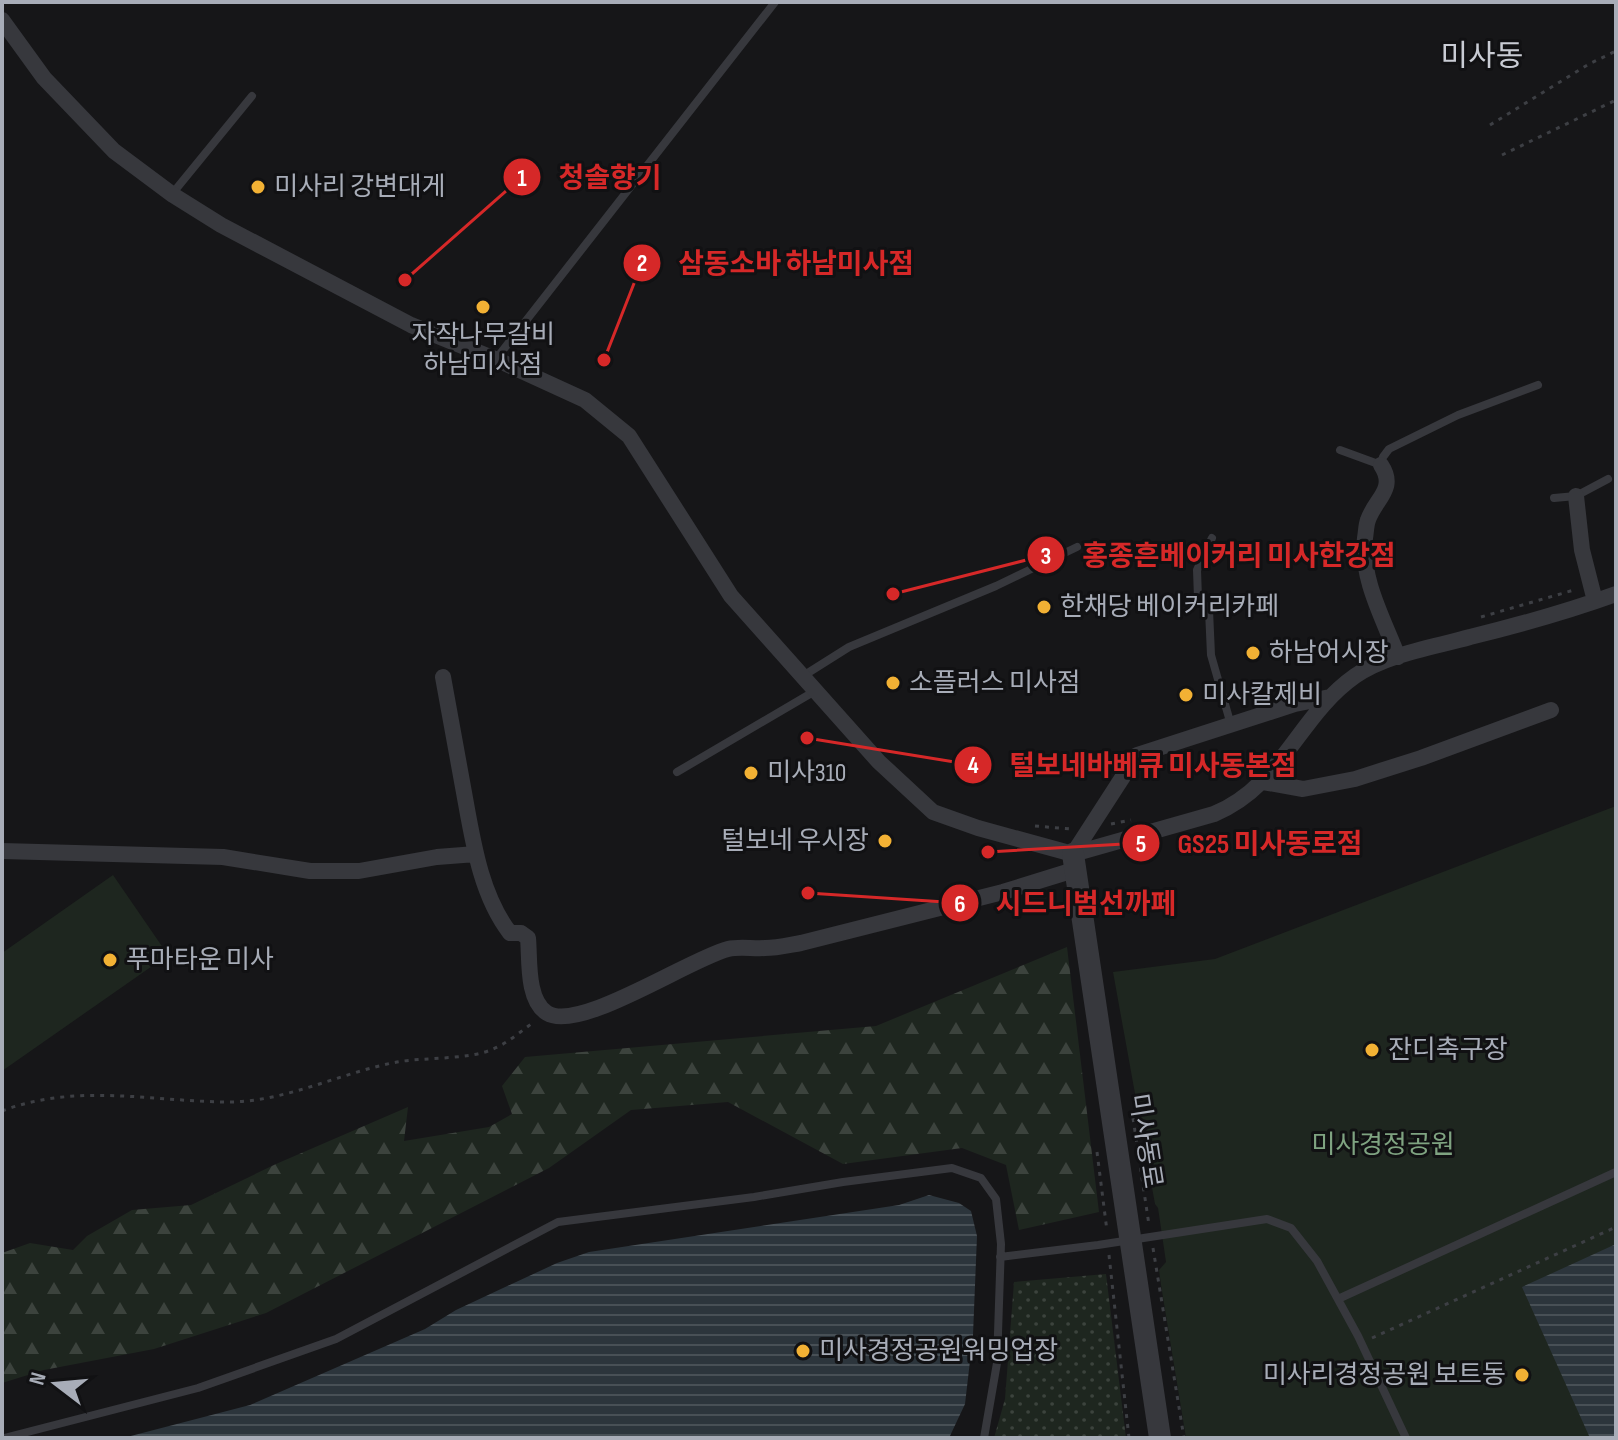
<svg xmlns="http://www.w3.org/2000/svg" width="1618" height="1440" viewBox="0 0 1618 1440" font-family="'Sofia Sans Condensed','Noto Sans KR',sans-serif">
  <style>
    .grass { fill: url(#grass-dots) }
    .forest { fill: url(#forest-firs) }
    .green { fill: #1e261f }
    .water { fill: url(#water-rules) }
    .lines { fill: none; stroke-linecap: round; stroke-linejoin: round }
    .path { stroke: #3d3f44; stroke-width: 3; stroke-dasharray: 4 6; stroke-linecap: butt }
    .service { stroke: #37383d; stroke-width: 8 }
    .minor { stroke: #37383d; stroke-width: 16 }
    .tertiary { stroke: #37383d; stroke-width: 22 }
    .poi-dot { fill: #f2b134; stroke: #111113; stroke-width: 3 }
    .labels { text-anchor: middle; dominant-baseline: central; stroke-width: 6; stroke-linejoin: round; paint-order: stroke }
    .poi-label { font-size: 26px; fill: #a8adb8; stroke: #111113; text-anchor: start }
    .street-label { font-size: 26px; fill: #a8adb8; stroke: #111113 }
    .park-label { font-size: 26px; fill: #7fa381; stroke: #111113 }
    .quarter-label { font-size: 30px; fill: #c9ccd4; stroke: #111113 }
    .leader { fill: none; stroke: #d62828; stroke-width: 3 }
    .callout-dot { fill: #d62828; stroke: #111113; stroke-width: 3 }
    .mark-label { font-size: 24px; text-anchor: middle; font-weight: bold; fill: #fff }
    .callout-label { font-size: 28px; text-anchor: middle; font-weight: bold; fill: #d62828; stroke: #111113; stroke-width: 6; stroke-linejoin: round; paint-order: stroke }
  </style>
  <defs>
    <pattern id="grass-dots" width="8" height="8" patternUnits="userSpaceOnUse" patternTransform="scale(2)"><rect width="8" height="8" fill="#1e261f"/><path d="M2 2h.1M6 6h.1" fill="none" stroke="#3c433d" stroke-width="1.8" stroke-linecap="round"/></pattern>
    <pattern id="forest-firs" width="22" height="20" patternUnits="userSpaceOnUse" patternTransform="scale(2)"><rect width="22" height="20" fill="#1e261f"/><path d="M5 1l3.5 6h-7zM16 11l3.5 6h-7z" fill="#3c433d"/></pattern>
    <pattern id="water-rules" width="6" height="5" patternUnits="userSpaceOnUse" patternTransform="scale(2)"><rect width="6" height="5" fill="#2c353c"/><path d="M0 2.5h6" fill="none" stroke="#485056"/></pattern>
  </defs>
  <rect width="100%" height="100%" fill="#161618"/>
  <path class="grass" d="M 1106,1274 L 1126,1438 L 994,1438 L 1005,1399 L 1014,1282 Z"/>
  <path class="forest" d="M 1067,947 L 1099,1212 L 1019,1230 L 1006,1165 L 962,1148 L 843,1164 L 728,1102 L 631,1110 L 549,1168 L 266,1313 L 154,1349 L 44,1370 L 2,1383 L 2,1253 L 30,1243 L 73,1250 L 87,1236 L 132,1210 L 191,1205 L 276,1164 L 408,1107 L 404,1141 L 489,1127 L 512,1114 L 502,1086 L 525,1057 L 876,1026 Z"/>
  <path class="green" d="M 1616,806 L 1616,1438 L 1186,1438 L 1161,1285 L 1159,1270 L 1166,1262 L 1158,1208 L 1155,1204 L 1113,972 L 1215,959 Z
    M 113,875 L 168,955 L 2,1071 L 2,953 Z"/>
  <path class="water" d="M 929,1195 L 959,1203 L 971,1211 L 977,1236 L 973,1335 L 965,1404 L 949,1438 L 123,1438 L 250,1405 L 425,1329 L 456,1310 L 557,1263 L 589,1252 L 899,1205 Z
    M 1616,1244 L 1616,1438 L 1590,1438 L 1522,1287 Z"/>
  <g class="lines">
    <path class="path" d="M 1490,125 L 1589,64 L 1616,51
      M 1502,155 L 1616,100
      M 1481,617 L 1574,590
      M 1111,824 L 1131,820
      M 1035,826 L 1071,829
      M 2,1111 C 75,1083 150,1101 225,1102 C 284,1103 339,1073 397,1062 C 425,1057 469,1060 493,1049 C 508,1043 521,1031 534,1022
      M 1133,1118 L 1149,1225
      M 1097,1152 L 1107,1231
      M 1153,1248 L 1184,1438
      M 1109,1255 L 1129,1438
      M 1372,1338 L 1616,1227"/>
    <path class="service" d="M 172,194 L 252,96
      M 496,359 L 775,2
      M 1340,450 L 1381,465 L 1383,457 L 1389,449 L 1458,415 L 1538,385
      M 1554,498 L 1576,496 L 1608,479
      M 1212,538 L 1197,570 L 1198,598 L 1209,610 L 1211,655 L 1231,725
      M 803,676 L 849,647 L 996,586 L 1077,547
      M 677,772 L 815,691
      M 1000,1257 L 1098,1245 L 1267,1219 L 1291,1228 L 1317,1261 L 1358,1336 L 1406,1438
      M 1338,1299 L 1616,1172
      M 4,1438 L 198,1388 L 336,1339 L 558,1222 L 754,1197 L 843,1182 L 952,1168 L 981,1178 L 996,1199 L 1001,1244 L 997,1363 L 984,1438"/>
    <path class="minor" d="M 2,20 L 44,78 L 114,151 L 173,195 L 221,225 L 411,325 L 502,362 L 585,400 L 629,436 L 731,596 L 879,762 L 933,812 L 978,828 L 1073,854 L 1214,814 C 1282,786 1298,716 1355,676 C 1386,654 1435,647 1470,637 C 1519,625 1569,611 1616,594
      M 1381,465 C 1397,489 1375,499 1368,520 C 1366,525 1366,533 1365,538 C 1360,578 1384,620 1398,657
      M 1576,496 L 1582,550 L 1595,601
      M 443,677 C 450,714 456,750 463,787 C 472,835 479,893 510,933 L 521,933 L 528,938 C 530,958 526,1000 547,1013 C 579,1033 689,959 728,949 C 740,946 753,949 765,948 C 777,948 789,945 801,943 L 1003,892 L 1074,870
      M 1263,782 L 1303,789 L 1355,779 L 1421,758 L 1551,710
      M 2,851 L 223,857 L 310,871 L 359,871 L 437,857 L 476,854
      M 1073,854 L 1137,755 L 1295,704 L 1330,697"/>
    <path class="tertiary" d="M 1073,854 L 1160,1438"/>
  </g>
  <g class="poi-dot">
    <circle cx="258" cy="187" r="8"/>
    <circle cx="483" cy="307" r="8"/>
    <circle cx="1044" cy="607" r="8"/>
    <circle cx="1253" cy="653" r="8"/>
    <circle cx="893" cy="683" r="8"/>
    <circle cx="1186" cy="695" r="8"/>
    <circle cx="751" cy="773" r="8"/>
    <circle cx="885" cy="841" r="8"/>
    <circle cx="110" cy="960" r="8"/>
    <circle cx="1372" cy="1050" r="8"/>
    <circle cx="803" cy="1351" r="8"/>
    <circle cx="1522" cy="1375" r="8"/>
  </g>
  <g class="labels">
    <g class="poi-label">
      <text x="274" y="187">미사리 강변대게</text>
      <text x="483" y="335" text-anchor="middle">자작나무갈비<tspan x="483" dy="30">하남미사점</tspan></text>
      <text x="1060" y="607">한채당 베이커리카페</text>
      <text x="1269" y="653">하남어시장</text>
      <text x="909" y="683">소플러스 미사점</text>
      <text x="1202" y="695">미사칼제비</text>
      <text x="767" y="773">미사310</text>
      <text x="869" y="841" text-anchor="end">털보네 우시장</text>
      <text x="126" y="960">푸마타운 미사</text>
      <text x="1388" y="1050">잔디축구장</text>
      <text x="819" y="1351">미사경정공원워밍업장</text>
      <text x="1506" y="1375" text-anchor="end">미사리경정공원 보트동</text>
    </g>
    <g class="street-label">
      <text transform="translate(1145 1141) rotate(81)">미사동로</text>
    </g>
    <g class="park-label">
      <text x="1383" y="1145">미사경정공원</text>
    </g>
    <g class="quarter-label">
      <text x="1482" y="57">미사동</text>
    </g>
  </g>
  <path class="leader" d="M405 280L522 177M604 360L642 263M893 594L1046 555M807 738L973 765M988 852L1141 843M808 893L960 903"/>
  <g class="callout-dot">
    <circle cx="405" cy="280" r="8"/>
    <circle cx="604" cy="360" r="8"/>
    <circle cx="893" cy="594" r="8"/>
    <circle cx="807" cy="738" r="8"/>
    <circle cx="988" cy="852" r="8"/>
    <circle cx="808" cy="893" r="8"/>
    <circle cx="522" cy="177" r="20"/>
    <circle cx="642" cy="263" r="20"/>
    <circle cx="1046" cy="555" r="20"/>
    <circle cx="973" cy="765" r="20"/>
    <circle cx="1141" cy="843" r="20"/>
    <circle cx="960" cy="903" r="20"/>
  </g>
  <g class="mark-label">
    <text x="522" y="186">1</text>
    <text x="642" y="271">2</text>
    <text x="1046" y="564">3</text>
    <text x="973" y="773">4</text>
    <text x="1141" y="852">5</text>
    <text x="960" y="912">6</text>
  </g>
  <g class="callout-label">
    <text x="610" y="187">청솔향기</text>
    <text x="796" y="273">삼동소바 하남미사점</text>
    <text x="1239" y="565">홍종흔베이커리 미사한강점</text>
    <text x="1153" y="775">털보네바베큐 미사동본점</text>
    <text x="1270" y="853">GS25 미사동로점</text>
    <text x="1086" y="913">시드니범선까페</text>
  </g>
  <rect width="1618" height="1440" fill="none" stroke="#a8adb8" stroke-width="8"/>
  <g transform="translate(56 1384) rotate(286)" stroke="#111113" stroke-width="6" paint-order="stroke">
  <path d="M0-6L14 30L0 20L-14 30Z" fill="#a8adb8"/>
  <text y="-12" font-size="22" font-weight="bold" text-anchor="middle" fill="#a8adb8">N</text>
  </g>
</svg>
